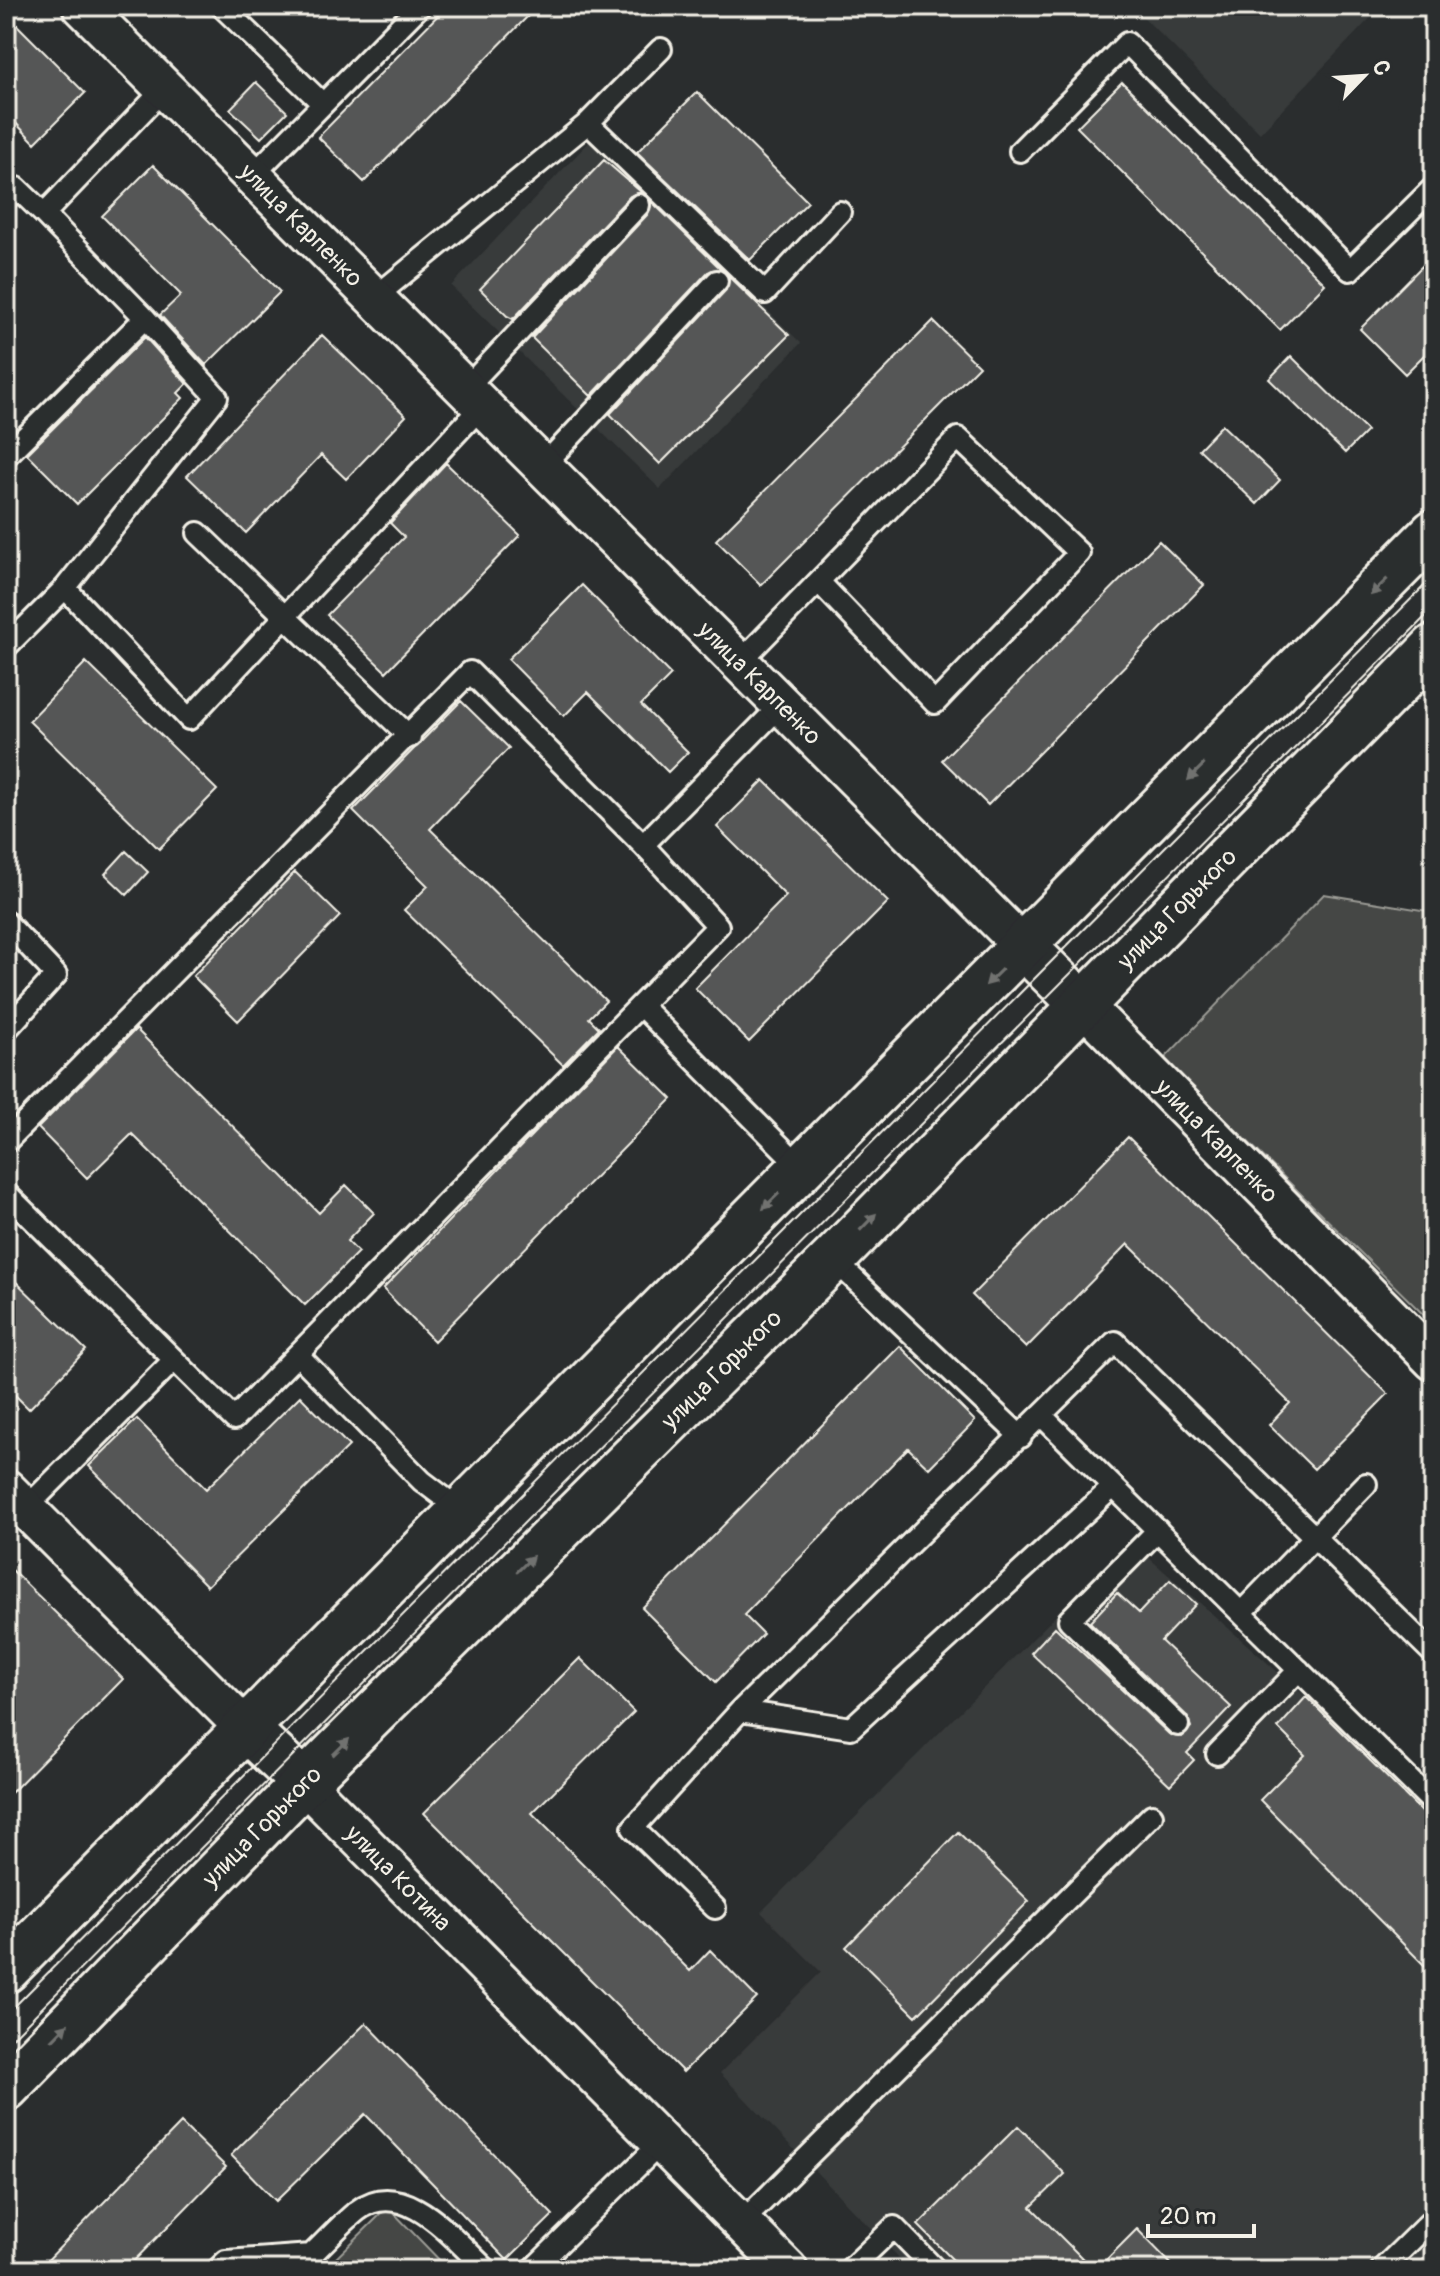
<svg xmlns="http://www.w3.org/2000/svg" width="1440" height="2276" viewBox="0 0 1440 2276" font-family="Pangolin,sans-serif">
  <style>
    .built { fill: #373a3a }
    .green { fill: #444645; stroke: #9c9c96; stroke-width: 2 }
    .building { fill: #555756; stroke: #f4f1e8; stroke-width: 2 }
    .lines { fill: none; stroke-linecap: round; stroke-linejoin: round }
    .lane-casing { stroke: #f4f1e8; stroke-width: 26 }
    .street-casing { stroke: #f4f1e8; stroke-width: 44 }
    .secondary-casing { stroke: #f4f1e8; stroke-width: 50 }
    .lane { stroke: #2a2d2e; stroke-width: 20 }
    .street { stroke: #2a2d2e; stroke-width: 38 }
    .secondary { stroke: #2a2d2e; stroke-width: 44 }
    .tram { stroke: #f4f1e8; stroke-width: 2 }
    .oneway { fill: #71726f }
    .labels { text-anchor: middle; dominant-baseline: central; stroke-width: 6; stroke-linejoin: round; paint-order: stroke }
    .street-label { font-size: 24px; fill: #f4f1e8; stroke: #2a2d2e }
  </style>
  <rect width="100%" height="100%" fill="#2a2d2e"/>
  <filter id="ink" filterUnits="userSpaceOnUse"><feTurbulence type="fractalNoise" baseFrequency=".0125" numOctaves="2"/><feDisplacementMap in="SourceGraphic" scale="16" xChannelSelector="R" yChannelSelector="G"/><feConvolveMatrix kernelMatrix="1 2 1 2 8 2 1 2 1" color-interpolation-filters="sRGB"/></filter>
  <g filter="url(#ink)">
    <path class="built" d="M 1132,6 L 1382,6 L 1260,133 Z
      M 591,140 L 801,343 L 660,489 L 451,286 Z
      M 1130,1541 L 1306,1697 L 1434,1824 L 1434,2270 L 911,2270 L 720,2073 L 821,1972 L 761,1912 Z"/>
    <path class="green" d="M 1324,894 L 1434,912 L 1434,1325 L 1164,1059 Z
      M 388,2207 L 449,2270 L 324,2270 Z"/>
    <path class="building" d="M 447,6 L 538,6 L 364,182 L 318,137 Z
      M 6,14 L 85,93 L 35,143 L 6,113 Z
      M 256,82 L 287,112 L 261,138 L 230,109 Z
      M 1122,82 L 1325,284 L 1280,330 L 1077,127 Z
      M 697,92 L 808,202 L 750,260 L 637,152 Z
      M 604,160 L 641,192 L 630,196 L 513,319 L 507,316 L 480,289 Z
      M 153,165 L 280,292 L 206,365 L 160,315 L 181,295 L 102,216 Z
      M 652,202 L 721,269 L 708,272 L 591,396 L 532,338 L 648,214 Z
      M 1434,254 L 1434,345 L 1405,374 L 1360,329 Z
      M 729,277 L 789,335 L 660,464 L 610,414 L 726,290 Z
      M 933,321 L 979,366 L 761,585 L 716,540 Z
      M 322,335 L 406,416 L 346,479 L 321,455 L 246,533 L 187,476 Z
      M 145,337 L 187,384 L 178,393 L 183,398 L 77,504 L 27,454 Z
      M 1291,356 L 1367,431 L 1345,453 L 1269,379 Z
      M 1222,425 L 1280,480 L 1257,504 L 1199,449 Z
      M 446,463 L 520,535 L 386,672 L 327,615 L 404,537 L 390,523 Z
      M 1159,541 L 1204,585 L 988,805 L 942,760 Z
      M 582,585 L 671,675 L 641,705 L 688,752 L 668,772 L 588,692 L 564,716 L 508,659 Z
      M 86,662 L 217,790 L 159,849 L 29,721 Z
      M 461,701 L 509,748 L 430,829 L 606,1001 L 589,1018 L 599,1028 L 563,1065 L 404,910 L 428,886 L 353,811 Z
      M 764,780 L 888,902 L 749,1042 L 695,988 L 786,896 L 717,827 Z
      M 126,851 L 148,872 L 127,895 L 105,874 Z
      M 295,872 L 340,916 L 238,1021 L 193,976 Z
      M 136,1029 L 319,1213 L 346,1185 L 374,1213 L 347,1241 L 358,1252 L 305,1305 L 132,1134 L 87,1178 L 38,1128 Z
      M 618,1046 L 672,1099 L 434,1341 L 383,1289 Z
      M 1128,1137 L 1388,1394 L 1314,1469 L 1269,1425 L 1290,1403 L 1128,1244 L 1026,1348 L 972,1295 Z
      M 6,1272 L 86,1350 L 29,1409 L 6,1386 Z
      M 900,1346 L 975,1421 L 929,1468 L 908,1448 L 744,1615 L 763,1634 L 716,1682 L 642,1608 Z
      M 300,1396 L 349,1446 L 207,1586 L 89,1466 L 137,1419 L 206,1489 Z
      M 6,1564 L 123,1679 L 6,1798 Z
      M 1170,1580 L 1196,1604 L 1161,1641 L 1231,1707 L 1187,1753 L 1194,1760 L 1170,1785 L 1031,1653 L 1055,1627 L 1169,1734 L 1182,1737 L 1191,1727 L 1187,1716 L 1090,1622 L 1117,1593 L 1139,1613 Z
      M 580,1658 L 634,1712 L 532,1813 L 690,1971 L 710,1950 L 757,1998 L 683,2072 L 424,1813 Z
      M 1306,1697 L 1434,1824 L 1434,1975 L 1260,1800 L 1305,1755 L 1278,1728 Z
      M 958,1832 L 1029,1901 L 916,2016 L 846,1947 Z
      M 366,2023 L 553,2215 L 507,2260 L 365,2114 L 276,2201 L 231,2155 Z
      M 181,2123 L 226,2167 L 125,2270 L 38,2270 Z
      M 1018,2126 L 1065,2174 L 1031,2207 L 1094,2270 L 963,2270 L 918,2225 Z
      M 1137,2229 L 1177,2270 L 1096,2270 Z"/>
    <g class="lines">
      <defs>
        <path id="lane" d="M 221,6 L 323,104
          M 588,123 L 765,293 L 840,212
          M 1020,151 L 1127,43 L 1350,270 L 1434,187
          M 252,176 L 420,6
          M 6,199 L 17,188 L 44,214 L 165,88
          M 374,298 L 588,123 L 661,49
          M 465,389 L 639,205
          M 6,456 L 145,318 L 44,214
          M 542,467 L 717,281
          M 198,533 L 410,737
          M 65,588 L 189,719 L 482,406
          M 6,647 L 65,588 L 217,397 L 145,318
          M 739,663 L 958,438 L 1079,553 L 935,703 L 820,583
          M 643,845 L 782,704
          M 6,922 L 56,975 L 6,1030
          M 641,1006 L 803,1169
          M 6,1142 L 470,672 L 643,845 L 718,926 L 234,1419 L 6,1193
          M 833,1259 L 1021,1437
          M 299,1356 L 422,1481 L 459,1509
          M 1042,1416 L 1434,1804
          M 26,1508 L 174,1360
          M 1158,1530 L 1069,1620 L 1178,1725
          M 1241,1613 L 1366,1484
          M 740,1711 L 851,1728 L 1113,1487
          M 1217,1754 L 1299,1670
          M 715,1908 L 633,1828 L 740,1711 L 1115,1342 L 1434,1654
          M 741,2223 L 1152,1815
          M 217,2270 L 226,2261 L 311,2255 C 326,2241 341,2224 357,2211 C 404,2174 455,2241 487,2270
          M 532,2270 L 661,2143
          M 849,2270 L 894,2227 L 936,2270
          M 1381,2270 L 1434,2218"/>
        <g id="street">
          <path id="s1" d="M 82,6 L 1024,947"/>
          <path id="s2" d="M 1082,1004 L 1434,1361"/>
          <path d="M 6,1489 L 244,1727"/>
          <path id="s3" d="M 304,1783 L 788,2270"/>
        </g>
        <g id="secondary">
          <path d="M 1024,947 L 1082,1004"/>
          <path d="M 244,1727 L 304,1783"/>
          <path d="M 6,1970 C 480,1489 959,1012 1434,532"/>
          <path id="s4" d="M 6,2088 L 304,1783 L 833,1259 L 1434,647"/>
        </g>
      </defs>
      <use href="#lane" class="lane-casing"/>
      <use href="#street" class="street-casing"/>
      <use href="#secondary" class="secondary-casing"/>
      <use href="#lane" class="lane"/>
      <use href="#street" class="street"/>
      <use href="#secondary" class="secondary"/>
      <path class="tram" d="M 6,2015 L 1434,576
        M 6,2044 L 1434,608"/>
    </g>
    <defs><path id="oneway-solid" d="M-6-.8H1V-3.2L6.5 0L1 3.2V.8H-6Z" transform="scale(2)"/></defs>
    <g class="oneway">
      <use href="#oneway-solid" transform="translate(1379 587) rotate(135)"/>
      <use href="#oneway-solid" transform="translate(1196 772) rotate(135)"/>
      <use href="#oneway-solid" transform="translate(994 977) rotate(135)"/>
      <use href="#oneway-solid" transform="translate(771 1201) rotate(135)"/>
      <use href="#oneway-solid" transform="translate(868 1222) rotate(-46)"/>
      <use href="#oneway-solid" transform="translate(525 1564) rotate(-45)"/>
      <use href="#oneway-solid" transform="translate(341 1747) rotate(-45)"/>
      <use href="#oneway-solid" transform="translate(60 2032) rotate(-46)"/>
    </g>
  </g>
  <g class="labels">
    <g class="street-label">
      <text stroke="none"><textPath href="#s1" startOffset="310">улица Карпенко</textPath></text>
      <text stroke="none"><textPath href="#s1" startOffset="958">улица Карпенко</textPath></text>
      <text stroke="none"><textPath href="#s4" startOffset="1662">улица Горького</textPath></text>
      <text stroke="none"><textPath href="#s2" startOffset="192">улица Карпенко</textPath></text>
      <text stroke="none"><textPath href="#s4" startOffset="1014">улица Горького</textPath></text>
      <text stroke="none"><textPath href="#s4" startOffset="366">улица Горького</textPath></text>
      <text stroke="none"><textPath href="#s3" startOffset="134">улица Котина</textPath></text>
    </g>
  </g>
  <rect width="1440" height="2276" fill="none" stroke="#2a2d2e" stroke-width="32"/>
  <rect x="16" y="16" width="1408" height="2244" fill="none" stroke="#f4f1e8" stroke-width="3" filter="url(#ink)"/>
  <g transform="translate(1364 76) rotate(65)" stroke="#2a2d2e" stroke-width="6" paint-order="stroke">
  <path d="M0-6L14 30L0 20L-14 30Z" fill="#f4f1e8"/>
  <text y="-12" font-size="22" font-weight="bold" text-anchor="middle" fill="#f4f1e8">С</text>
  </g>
  <path d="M1148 2224v12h106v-12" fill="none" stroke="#f4f1e8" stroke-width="4"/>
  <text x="1160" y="2224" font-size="24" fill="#f4f1e8" stroke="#2a2d2e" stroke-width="6" paint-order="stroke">20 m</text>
</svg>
